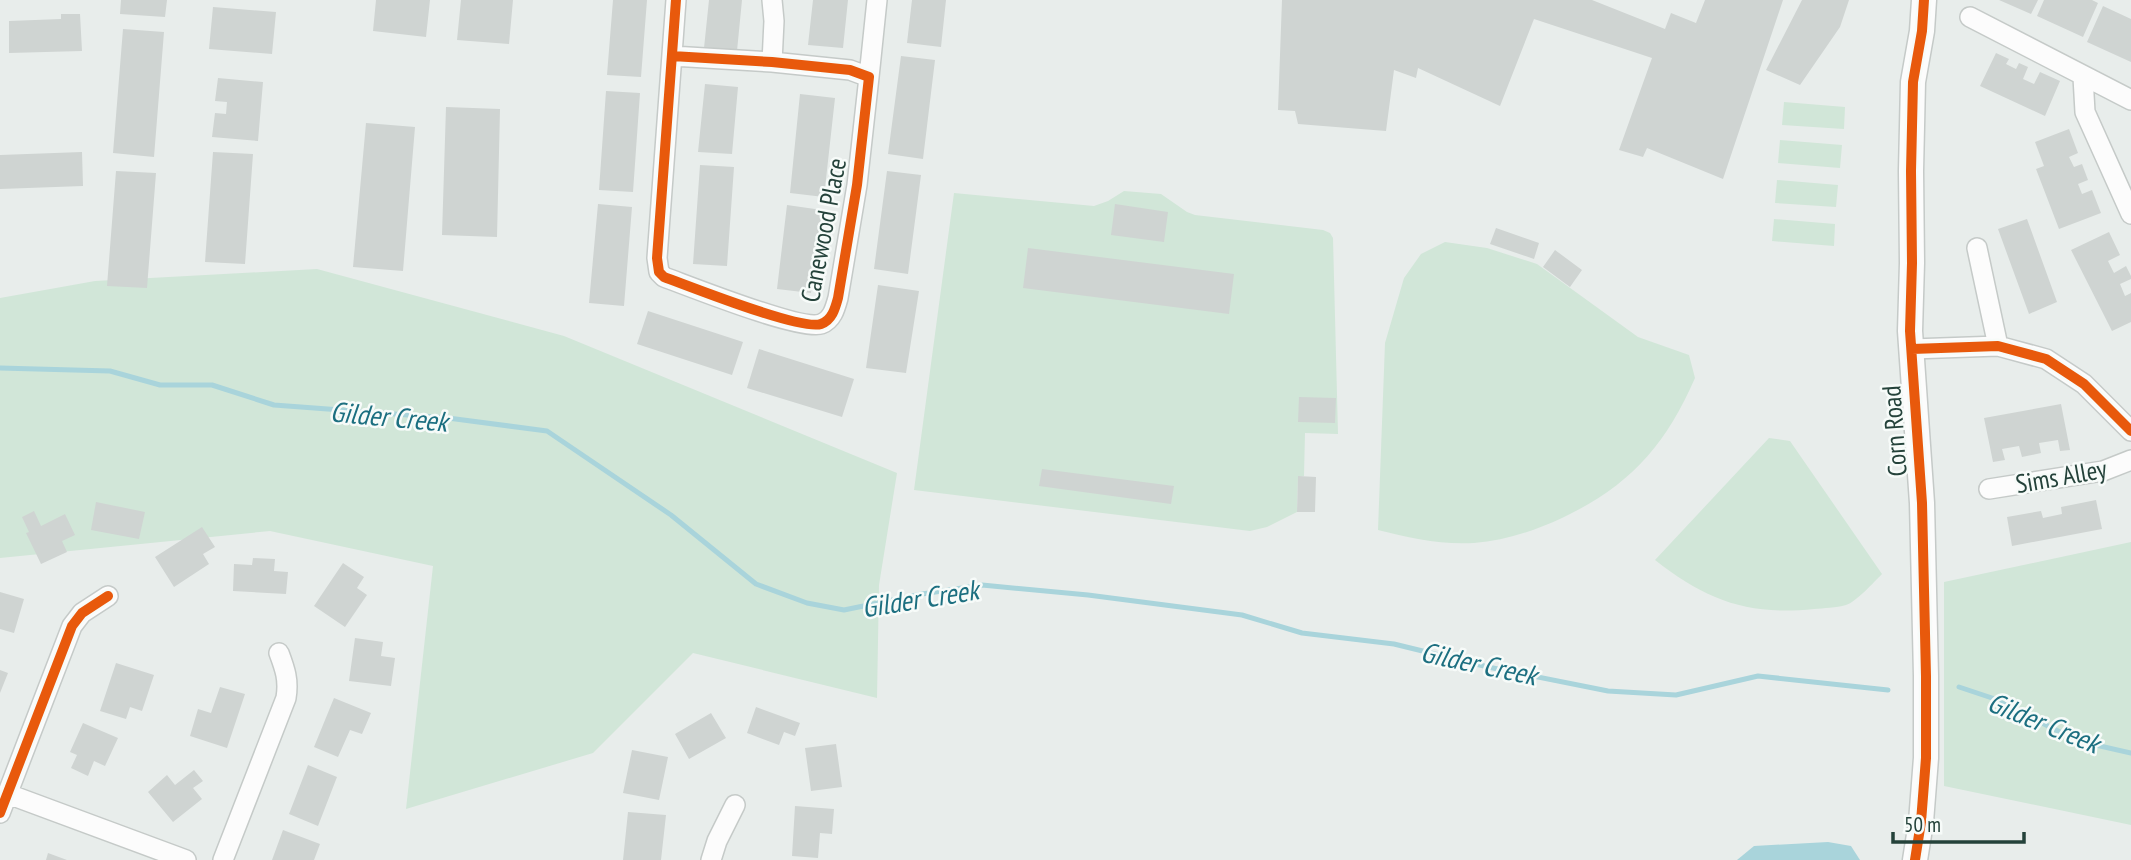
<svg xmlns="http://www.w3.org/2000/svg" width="2131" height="860" viewBox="0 0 2131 860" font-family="'PT Sans Narrow',sans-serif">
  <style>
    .green { fill: #d1e6d8 }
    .water { fill: #a9d4db }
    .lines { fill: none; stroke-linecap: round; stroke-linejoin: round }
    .stream { stroke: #a9d4db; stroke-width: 5 }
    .building { fill: #cfd4d2 }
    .minor-casing { stroke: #c5cac8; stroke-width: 22 }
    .tertiary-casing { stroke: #c5cac8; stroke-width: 27 }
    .minor { stroke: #fcfcfc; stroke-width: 19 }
    .tertiary { stroke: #fcfcfc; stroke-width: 24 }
    .cycleway-casing { stroke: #f7fbf9; stroke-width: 15 }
    .cycleway { stroke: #e8590c; stroke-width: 10 }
    .labels { text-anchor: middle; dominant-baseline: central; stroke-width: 5; stroke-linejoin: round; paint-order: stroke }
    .street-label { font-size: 26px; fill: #24423a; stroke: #f7fbf9 }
    .water-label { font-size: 28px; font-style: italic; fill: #1c6f80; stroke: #f7fbf9 }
  </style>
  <rect width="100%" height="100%" fill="#e8edeb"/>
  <path class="green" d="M 1784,102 L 1845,107 L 1844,129 L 1782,125 Z
    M 1780,140 L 1842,145 L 1840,168 L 1778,163 Z
    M 1777,180 L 1838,185 L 1836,207 L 1775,203 Z
    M 1124,191 L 1161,194 L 1187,212 L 1195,215 L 1323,230 L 1330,233 L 1333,238 L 1338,434 L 1305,433 L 1304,476 L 1298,477 L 1297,512 L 1267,527 L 1250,531 L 914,490 L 954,193 L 1094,206 L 1108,201 Z
    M 1774,219 L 1835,224 L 1834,246 L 1772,241 Z
    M 1445,242 L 1487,248 L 1537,264 L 1638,337 L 1689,355 L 1695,378 C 1665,447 1629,486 1562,518 C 1534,531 1504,541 1474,543 C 1441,545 1409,538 1378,530 L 1385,343 L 1404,278 L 1421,254 Z
    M 317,269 L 564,336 L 897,473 L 879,585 L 877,698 L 693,653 L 593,753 L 406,809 L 433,566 L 270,531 L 0,558 L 0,298 L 95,281 Z
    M 1769,438 L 1790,441 L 1882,574 C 1874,582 1856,602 1846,605 C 1836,608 1824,608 1814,609 C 1748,616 1706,600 1655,560 Z
    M 2131,542 L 2131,825 L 1944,786 L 1944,582 Z"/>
  <path class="water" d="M 1828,842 L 1851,846 L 1860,860 L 1737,860 L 1754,846 Z"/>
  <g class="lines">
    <path class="stream" d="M 0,368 L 110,371 L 160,385 L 212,385 L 274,405 L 448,418 L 547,431 L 671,515 L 756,584 L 807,603 L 844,610 L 922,594 L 982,585 L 1088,595 L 1242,615 L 1302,633 L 1394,644 L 1488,667 L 1608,691 L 1676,695 L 1758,676 L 1888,690
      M 1959,687 L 1992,698 L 2078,741 L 2131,753"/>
  </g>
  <path class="building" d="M 121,0 L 167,0 L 165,17 L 120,14 Z
    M 376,0 L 430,0 L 426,37 L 373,31 Z
    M 461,0 L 513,0 L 509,44 L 457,40 Z
    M 613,0 L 647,0 L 641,77 L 607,75 Z
    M 709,0 L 742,0 L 737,51 L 704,48 Z
    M 813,0 L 848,0 L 843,48 L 808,45 Z
    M 912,0 L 946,0 L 941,47 L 907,43 Z
    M 1282,0 L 1592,0 L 1665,29 L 1671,13 L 1696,23 L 1705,0 L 1783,0 L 1723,179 L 1647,148 L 1643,157 L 1619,150 L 1652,58 L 1534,19 L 1500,106 L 1418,68 L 1416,78 L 1394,70 L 1386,131 L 1298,124 L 1295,111 L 1278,110 Z
    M 1802,0 L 1849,0 L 1840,27 L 1800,85 L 1766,70 Z
    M 1999,0 L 2038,0 L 2031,14 Z
    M 2044,0 L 2092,0 L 2098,3 L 2083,37 L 2037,16 Z
    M 2103,6 L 2131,19 L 2131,62 L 2087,42 Z
    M 213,7 L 276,12 L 272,54 L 209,49 Z
    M 61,14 L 80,14 L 82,51 L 9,53 L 9,21 L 61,19 Z
    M 123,29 L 164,32 L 154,157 L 113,153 Z
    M 1996,53 L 2009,59 L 2006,64 L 2016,69 L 2019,63 L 2028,67 L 2023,79 L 2034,84 L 2040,72 L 2060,81 L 2045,116 L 1980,86 Z
    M 901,56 L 935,60 L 923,159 L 888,154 Z
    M 218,78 L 263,82 L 258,141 L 212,137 L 215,113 L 226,114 L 227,102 L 215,101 Z
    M 705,84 L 738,87 L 732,154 L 698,152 Z
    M 606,91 L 640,93 L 633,192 L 599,190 Z
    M 800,94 L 835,98 L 824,197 L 790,193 Z
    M 446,107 L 500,109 L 497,237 L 442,235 Z
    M 366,123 L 415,127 L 403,271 L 353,267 Z
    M 2069,129 L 2078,153 L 2069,157 L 2074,167 L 2082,164 L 2088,180 L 2078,184 L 2082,194 L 2092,190 L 2101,213 L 2059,229 L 2036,169 L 2044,166 L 2035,142 Z
    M 82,152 L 83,186 L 0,189 L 0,155 Z
    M 213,152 L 253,154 L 245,264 L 205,262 Z
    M 700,165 L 734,167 L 727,266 L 693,264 Z
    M 116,171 L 156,173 L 147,288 L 107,286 Z
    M 887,171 L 921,175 L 908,274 L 874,269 Z
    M 598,204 L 632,207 L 624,306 L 589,303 Z
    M 1115,204 L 1168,212 L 1164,242 L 1111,235 Z
    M 787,205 L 822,210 L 811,293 L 777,289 Z
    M 2027,219 L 2057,302 L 2029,314 L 1998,229 Z
    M 1496,228 L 1539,243 L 1534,259 L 1490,244 Z
    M 2109,232 L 2120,255 L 2108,261 L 2114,273 L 2126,266 L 2131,276 L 2131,279 L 2120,284 L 2125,296 L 2131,293 L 2131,322 L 2112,331 L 2071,250 Z
    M 1028,248 L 1234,274 L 1229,314 L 1023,288 Z
    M 1555,250 L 1582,270 L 1570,287 L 1543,267 Z
    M 878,285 L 919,291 L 906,373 L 866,368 Z
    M 648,311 L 743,342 L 732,375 L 637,344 Z
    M 759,349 L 854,379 L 842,417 L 747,388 Z
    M 1299,397 L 1336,398 L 1335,423 L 1298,422 Z
    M 2061,404 L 2070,450 L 2060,451 L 2058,440 L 2039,443 L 2041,453 L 2022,457 L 2019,446 L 2002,449 L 2005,460 L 1993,462 L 1984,418 Z
    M 1042,469 L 1174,486 L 1171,504 L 1039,486 Z
    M 1298,476 L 1316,477 L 1315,512 L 1297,512 Z
    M 2096,500 L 2102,529 L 2012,546 L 2007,517 L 2041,511 L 2043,518 L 2062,514 L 2061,507 Z
    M 96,502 L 145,512 L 139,539 L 91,530 Z
    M 34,511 L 41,526 L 65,514 L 75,535 L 62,541 L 67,552 L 41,564 L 26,533 L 29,532 L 22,517 Z
    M 202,527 L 215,547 L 203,554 L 209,564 L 174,587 L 155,557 Z
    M 253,558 L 275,559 L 274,571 L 288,572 L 286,594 L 233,591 L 234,564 L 252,565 Z
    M 343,563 L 364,577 L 357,588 L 367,595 L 345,627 L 314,606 Z
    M 0,592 L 24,599 L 14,633 L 0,629 Z
    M 355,638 L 383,642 L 381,656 L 395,658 L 391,686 L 349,681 Z
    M 116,663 L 154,675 L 142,711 L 130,707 L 126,719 L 100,711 Z
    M 0,670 L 8,673 L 0,693 Z
    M 220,687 L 245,694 L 227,748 L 190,736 L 198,709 L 211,713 Z
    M 334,698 L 371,713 L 362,734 L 350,730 L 338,757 L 314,747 Z
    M 756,707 L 800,723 L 795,736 L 784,732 L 779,745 L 747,733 Z
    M 711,713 L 726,738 L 689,759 L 675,734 Z
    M 83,723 L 118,738 L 105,766 L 94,761 L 88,776 L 71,768 L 77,755 L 70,752 Z
    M 836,744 L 842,787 L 811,791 L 805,748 Z
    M 632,750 L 668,757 L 659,800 L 623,793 Z
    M 308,765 L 337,777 L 318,826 L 289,814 Z
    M 194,770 L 203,781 L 193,788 L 202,799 L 173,822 L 148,792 L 167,775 L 175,785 Z
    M 795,806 L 834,809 L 832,834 L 820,833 L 818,858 L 792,856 Z
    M 628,812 L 666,815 L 661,860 L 623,860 Z
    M 283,830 L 320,844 L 314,860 L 272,860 Z
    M 48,853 L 67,860 L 46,860 Z"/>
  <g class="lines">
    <defs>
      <path id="minor" d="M 1970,17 L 2131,100
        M 672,56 L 772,62 L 850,70 L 869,77 L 857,185 L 838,298 C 835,309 832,320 821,324 C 801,331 689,286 664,277 L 659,272 L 657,258 L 676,0
        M 772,62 L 774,21 L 772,0
        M 869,77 L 877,0
        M 2083,77 L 2085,112 L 2131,214
        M 1977,248 L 1998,346
        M 1912,349 L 1998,346 L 2046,359 L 2084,384 L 2131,431
        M 1989,489 L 2103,471 L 2131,460
        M 8,794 L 186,860
        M 0,813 L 72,626 L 82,613 L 108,596
        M 223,860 L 286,698 C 289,680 285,669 279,653
        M 711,860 L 717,841 L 735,805"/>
      <path id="tertiary" d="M 1915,860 L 1921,822 L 1926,758 L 1926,676 L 1922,503 L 1910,331 L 1912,263 L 1911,171 L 1913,82 L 1922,31 L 1924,0"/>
    </defs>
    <use href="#minor" class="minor-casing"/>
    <use href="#tertiary" class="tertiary-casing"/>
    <use href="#minor" class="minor"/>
    <use href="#tertiary" class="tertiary"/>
    <defs>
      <path id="cycleway" d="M 672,56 L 772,62 L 850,70 L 869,77 L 857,185 L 838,298 C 835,309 832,320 821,324 C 801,331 689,286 664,277 L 659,272 L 657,258 L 676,0
        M 1912,349 L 1998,346 L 2046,359 L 2084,384 L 2131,431
        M 0,813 L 72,626 L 82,613 L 108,596
        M 1915,860 L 1921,822 L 1926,758 L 1926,676 L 1922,503 L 1910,331 L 1912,263 L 1911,171 L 1913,82 L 1922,31 L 1924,0"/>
    </defs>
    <use href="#cycleway" class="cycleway-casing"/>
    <use href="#cycleway" class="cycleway"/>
  </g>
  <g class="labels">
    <g class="street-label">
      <text transform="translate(823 230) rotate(-79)">Canewood Place</text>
      <text transform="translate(1894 431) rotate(-94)">Corn Road</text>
      <text transform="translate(2061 476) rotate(-10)">Sims Alley</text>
    </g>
    <g class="water-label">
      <text transform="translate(389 416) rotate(5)">Gilder Creek</text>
      <text transform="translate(920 598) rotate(-9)">Gilder Creek</text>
      <text transform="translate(1479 663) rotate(12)">Gilder Creek</text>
      <text transform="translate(2044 722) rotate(22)">Gilder Creek</text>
    </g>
  </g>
  <path d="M1893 832v10h131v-10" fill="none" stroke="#24423a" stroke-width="3.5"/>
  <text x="1904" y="832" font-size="21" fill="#24423a" stroke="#f7fbf9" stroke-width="5" paint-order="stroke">50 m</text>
</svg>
